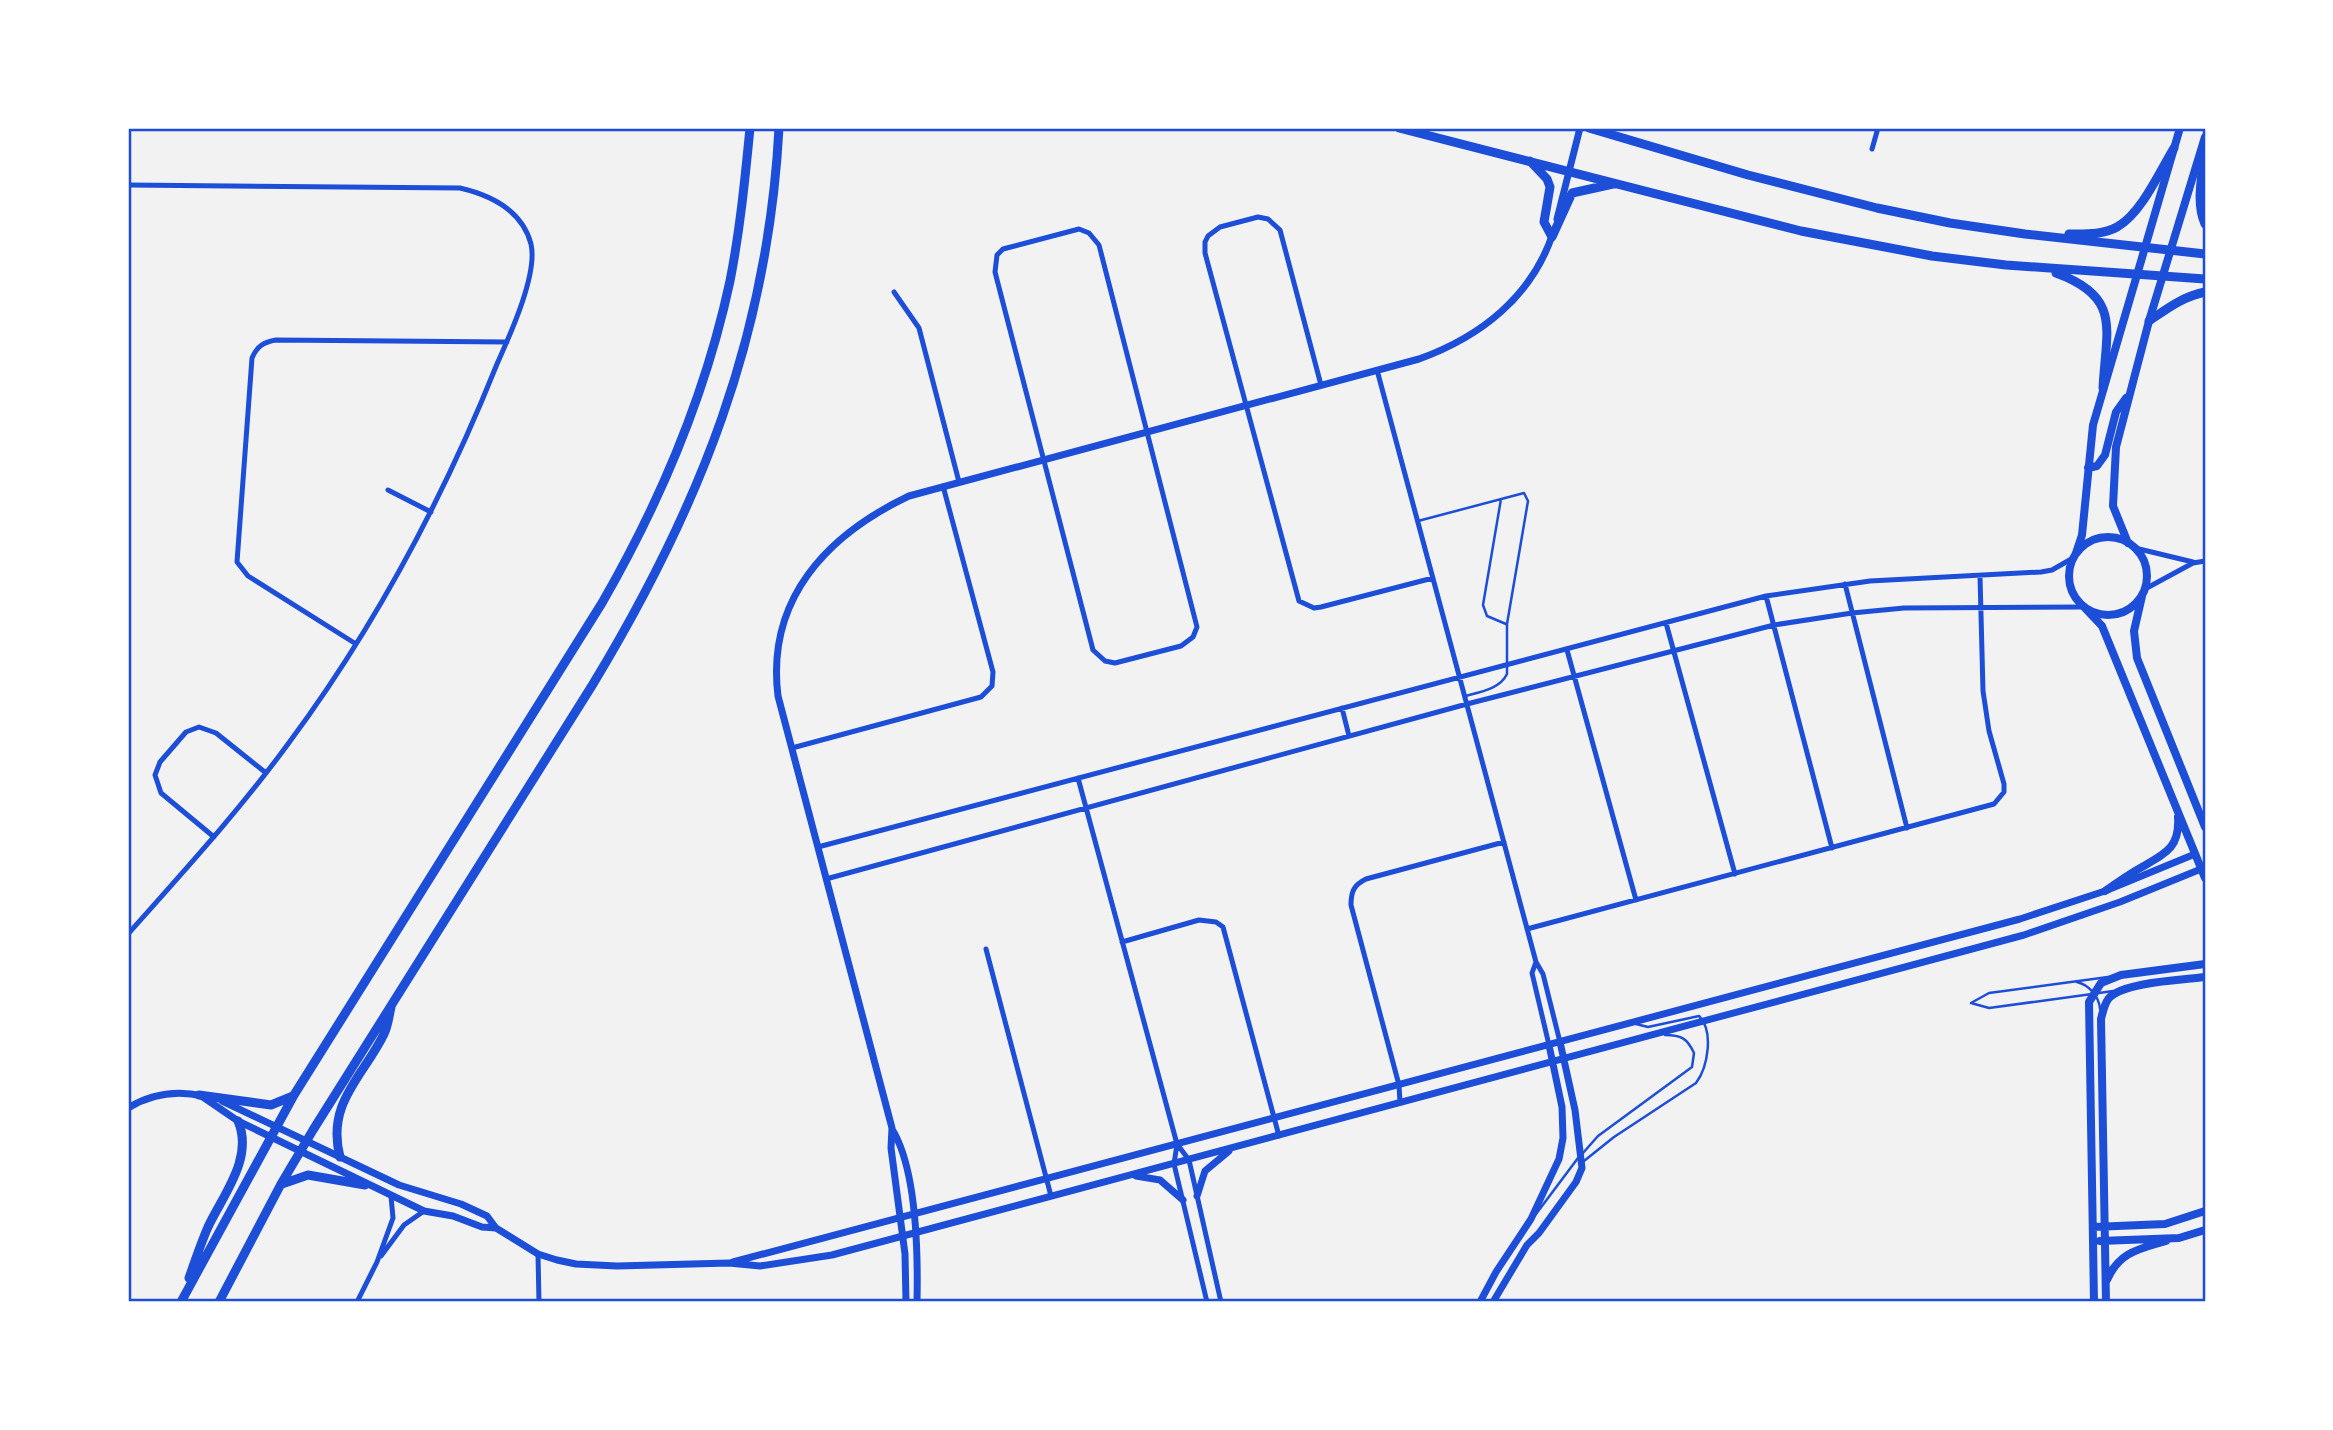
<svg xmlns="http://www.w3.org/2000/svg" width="2333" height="1430" viewBox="0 0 2333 1430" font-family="'Varela Round',sans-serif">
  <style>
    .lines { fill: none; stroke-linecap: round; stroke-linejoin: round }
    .service { stroke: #1d4ed8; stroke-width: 2.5 }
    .minor { stroke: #1d4ed8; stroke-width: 5 }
    .tertiary { stroke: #1d4ed8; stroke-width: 7 }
    .secondary { stroke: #1d4ed8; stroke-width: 8 }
    .primary { stroke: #1d4ed8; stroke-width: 9 }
    .neatline { fill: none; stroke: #1d4ed8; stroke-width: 2.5 }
  </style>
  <rect width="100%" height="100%" fill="#f2f2f2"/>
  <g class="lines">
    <path class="service" d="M 1501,499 L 1483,605 L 1487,616 L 1506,624
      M 1418,521 L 1524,493 L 1528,501 L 1507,624 L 1507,674 C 1500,689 1480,692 1465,696
      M 2077,982 C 2089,985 2099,996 2100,1009
      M 2099,993 L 2113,991
      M 1971,1003 L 1989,1008 L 2092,994
      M 1971,1003 L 1989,993 L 2108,977
      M 1583,1153 L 1598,1136 L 1692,1067 L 1694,1053 C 1687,1038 1681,1035 1665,1035
      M 1584,1161 L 1614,1137 L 1696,1083 C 1708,1067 1714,1031 1699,1016 L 1648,1027 L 1636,1024
      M 1536,1214 L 1578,1158"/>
    <path class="minor" d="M 1872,149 L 1878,128
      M 128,185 L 460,188 C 490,195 522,210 531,244 C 538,274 510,335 497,364 C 443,499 375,627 288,744 C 239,811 183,872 128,934
      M 1079,229 L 1089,233 L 1099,245 L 1197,627 L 1193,637 L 1181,646 L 1115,663 L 1105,661 L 1093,650 L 995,272 L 997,255 L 1003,249 Z
      M 894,292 L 919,328 L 959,482
      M 1377,370 L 1536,962 L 1543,974 L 1560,1042
      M 1321,385 L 1280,230 L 1268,219 L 1258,217 L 1220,227 L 1208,236 L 1205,242 L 1205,253 L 1299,601 L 1314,608 L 1321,607 L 1433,578
      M 388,490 L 431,512
      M 2135,548 L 2193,562
      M 1845,584 L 1907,828
      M 2145,589 L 2193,563 L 2205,561
      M 1766,596 L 1832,848
      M 1666,623 L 1735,874
      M 356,644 L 248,576 L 237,562 L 252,358 C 257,346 264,342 276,340 L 507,342
      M 1567,650 L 1636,900
      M 1342,708 L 1349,736
      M 792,748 L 981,697 L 992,686 L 993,672 L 943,486
      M 1078,778 L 1177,1144 L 1189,1160 L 1221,1302
      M 214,837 L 161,793 L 155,775 L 160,762 L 186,732 L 199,727 L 216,733 L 266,773
      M 818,847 L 1766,596 L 1870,581 L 2041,572 L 2052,570 L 2073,558
      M 826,879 L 1467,704 L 1774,625 L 1852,613 L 1904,608 L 2084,607
      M 1527,929 L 1994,804 L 2004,792 L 2004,784 L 1989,731 L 1983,691 L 1980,576
      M 1122,942 L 1199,920 L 1216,922 L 1223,927 L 1279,1136
      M 986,949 L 1051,1196
      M 1536,962 L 1532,973 L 1549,1045
      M 1400,1103 L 1399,1085 L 1351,905 C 1351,891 1354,885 1366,879 L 1504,842
      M 1177,1144 L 1174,1164 L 1207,1302
      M 538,1254 L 539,1302
      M 381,1256 L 404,1225 L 424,1211
      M 357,1302 L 377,1262 L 393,1218 L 391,1196"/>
    <path class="tertiary" d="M 1557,219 L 1580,128
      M 200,1095 L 238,1121 L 424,1211 L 453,1216 L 482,1227 L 496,1228
      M 222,1101 L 399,1185 L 461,1204 L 487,1216 L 496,1228 L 538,1254 L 557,1260 L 576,1264 L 617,1266 L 729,1263 L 760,1266 L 832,1255 L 2024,935 L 2120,902 L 2201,869
      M 128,1108 C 151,1094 176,1090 203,1096
      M 892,1129 C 917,1170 918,1254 917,1302
      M 1136,1176 L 1160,1180 L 1183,1200
      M 1197,1196 L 1205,1171 L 1229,1151
      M 733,1262 L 2020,919 L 2105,891 L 2195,854
      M 906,1302 L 905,1254 L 891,1148 L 892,1128 L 778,696 C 766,599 827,535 909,496 L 1419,359 C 1480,337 1532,297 1553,233
      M 1480,1302 L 1496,1272 L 1531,1219 L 1559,1159 L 1563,1138 L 1562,1107 L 1549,1045
      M 1493,1302 L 1527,1245 L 1539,1233 L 1576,1182 L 1582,1168 L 1575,1110 L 1560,1042"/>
    <path class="secondary" d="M 2088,468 L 2097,466 L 2105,455 L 2116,412 L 2126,398
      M2069 576a39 39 0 1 1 78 0a39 39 0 1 1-78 0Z
      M 2128,543 L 2113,506 L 2116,447 L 2149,321 L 2205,137
      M 2076,553 L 2082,535 L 2093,425 L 2180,128
      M 2142,596 L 2134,631 L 2137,658 L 2205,827
      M 2085,608 L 2102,626 L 2205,878
      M 2105,891 C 2117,883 2129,874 2142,867 C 2166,853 2180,847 2178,817
      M 2093,1227 L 2165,1224 L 2205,1211
      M 2100,1241 L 2179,1238 L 2205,1230
      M 2107,1280 C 2119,1252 2139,1249 2166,1241
      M 2094,1302 L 2089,1002 L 2101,983 L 2121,975 L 2205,964
      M 2106,1302 L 2101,1019 C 2103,1012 2104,1004 2109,998 C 2124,982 2182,980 2205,977"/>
    <path class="primary" d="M 1399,128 L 1801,231 L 1932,256 L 2006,265 L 2205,279
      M 1589,128 L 1748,175 L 1877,208 L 1950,223 L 2025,234 L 2205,254
      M 2205,149 C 2203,173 2195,201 2205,224
      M 1530,161 L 1547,179 L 1550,187 L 1544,222 L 1552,237
      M 2069,234 C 2085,234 2103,235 2117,227 C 2141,214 2160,171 2174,148
      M 1552,237 L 1572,193 L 1613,184
      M 2056,273 C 2122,297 2106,329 2103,388
      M 2149,321 C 2168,308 2182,297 2205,292
      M 199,1095 L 271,1105 L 293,1096
      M 340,1157 C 326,1103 363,1077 384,1034 C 388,1026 389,1016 391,1007
      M 282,1184 L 308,1175 L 365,1185
      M 189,1278 C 195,1261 201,1243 208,1227 C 223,1195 254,1158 238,1121
      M 181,1302 L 294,1095 L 602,603 C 659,504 706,393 730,281 C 740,230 745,179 750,128
      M 219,1302 L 281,1184 L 313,1130 L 593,684 C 700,507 768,336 779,128"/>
  </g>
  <rect width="2333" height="1430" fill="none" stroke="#ffffff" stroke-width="259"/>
  <rect x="130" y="130" width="2074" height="1170" class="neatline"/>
</svg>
